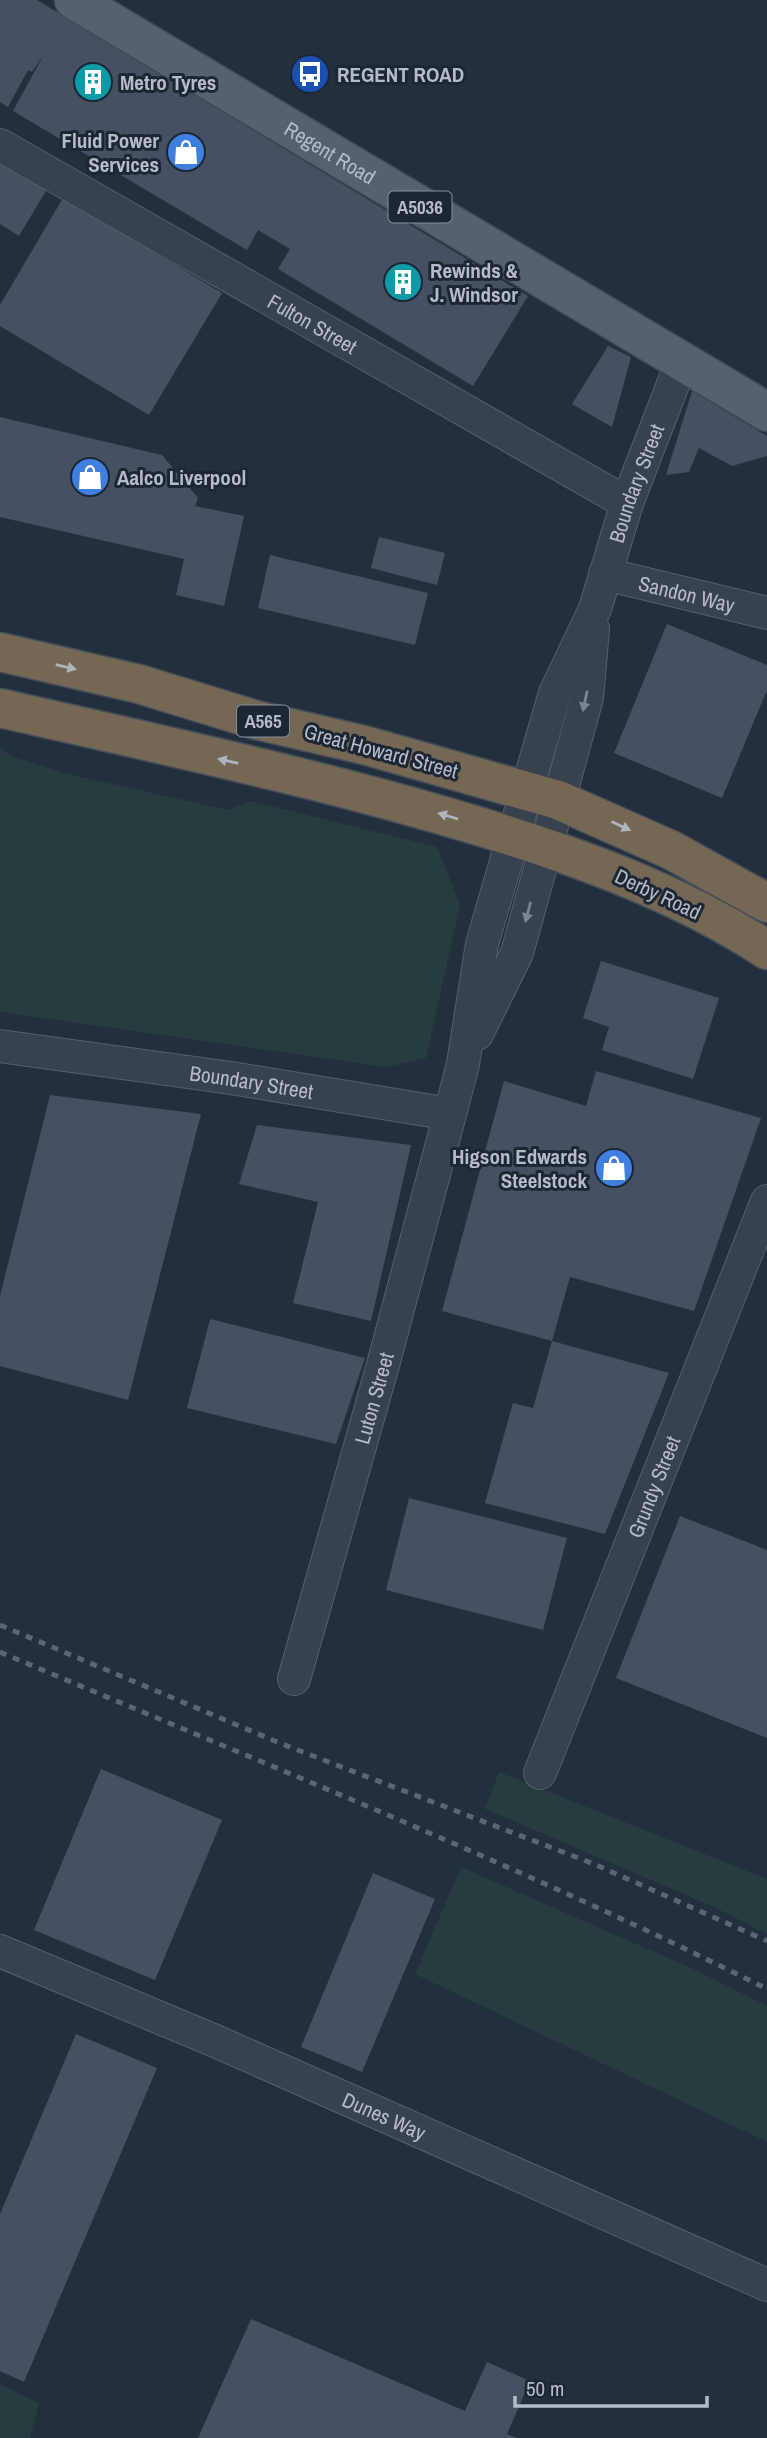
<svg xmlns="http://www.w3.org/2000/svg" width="767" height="2438" viewBox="0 0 767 2438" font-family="'Archivo Narrow',sans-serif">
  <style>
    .green { fill: #263c3f }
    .building { fill: #455162 }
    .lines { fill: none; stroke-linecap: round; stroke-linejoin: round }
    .minor-casing { stroke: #565f6c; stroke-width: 34 }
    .major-casing { stroke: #414a57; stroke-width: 41 }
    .highway-casing { stroke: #434c59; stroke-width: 41 }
    .minor { stroke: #38414e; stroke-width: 32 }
    .major { stroke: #56606e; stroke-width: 38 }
    .highway { stroke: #746855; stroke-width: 38 }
    .rail { stroke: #5a6575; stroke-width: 5; stroke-dasharray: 7 7; stroke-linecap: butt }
    .oneway { fill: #aeb4bd }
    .oneway2 { fill: #7c8592 }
    .labels { text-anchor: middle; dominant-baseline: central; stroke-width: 6; stroke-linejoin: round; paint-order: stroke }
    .shield { fill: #1d2633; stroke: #878f9c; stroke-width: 2 }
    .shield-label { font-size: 19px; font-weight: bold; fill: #b4bcc9 }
    .poi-label { font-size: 21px; font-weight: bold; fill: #b4bcc9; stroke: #1d2633; text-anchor: start }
    .street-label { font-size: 21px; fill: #b4bcc9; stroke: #1d2633 }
  </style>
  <rect width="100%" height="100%" fill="#242f3e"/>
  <path class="green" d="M 0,746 L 10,756 L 68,774 L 228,810 L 251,801 L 437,847 L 460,905 L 426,1058 L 386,1067 L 0,1012 Z
    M 499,1772 L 767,1879 L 767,1934 L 714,1907 L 485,1809 Z
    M 461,1867 L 691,1968 L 767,2006 L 767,2142 L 415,1974 Z
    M 0,2384 L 39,2403 L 30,2438 L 0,2438 Z"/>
  <path class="building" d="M 0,0 L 37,0 L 528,296 L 473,386 L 278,269 L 290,249 L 258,230 L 247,250 L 13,111 L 44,54 L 32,72 L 28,70 L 8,107 L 0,102 Z
    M 0,153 L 50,184 L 19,236 L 0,224 Z
    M 63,198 L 222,293 L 149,415 L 0,326 L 0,305 Z
    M 608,346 L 631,357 L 612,427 L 572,404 Z
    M 692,391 L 767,436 L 767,456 L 732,466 L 699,448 L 689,472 L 666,475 Z
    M 0,417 L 162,455 L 198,498 L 195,506 L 244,516 L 224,606 L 176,595 L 184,559 L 0,517 Z
    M 379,537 L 445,553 L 437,585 L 371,568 Z
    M 270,555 L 428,593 L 415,645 L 258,608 Z
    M 667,624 L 767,665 L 767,690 L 722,798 L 614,753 Z
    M 601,961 L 719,998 L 693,1079 L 602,1050 L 609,1027 L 583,1018 Z
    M 596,1071 L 761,1118 L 694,1311 L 570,1277 L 552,1341 L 442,1311 L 504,1081 L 586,1106 Z
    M 50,1095 L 201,1114 L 128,1400 L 0,1366 L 0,1296 Z
    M 257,1125 L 411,1145 L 371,1321 L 293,1303 L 318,1202 L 239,1184 Z
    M 210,1319 L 365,1358 L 336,1444 L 187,1408 Z
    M 552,1341 L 669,1373 L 605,1534 L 485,1503 L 513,1403 L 533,1408 Z
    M 409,1498 L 567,1538 L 543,1630 L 386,1590 Z
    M 680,1516 L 767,1550 L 767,1738 L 616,1678 Z
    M 101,1769 L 222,1820 L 155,1980 L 34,1930 Z
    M 373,1873 L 435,1899 L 362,2072 L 301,2047 Z
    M 76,2034 L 157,2068 L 24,2382 L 0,2371 L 0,2214 Z
    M 251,2319 L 465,2411 L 487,2362 L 530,2381 L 507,2434 L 517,2438 L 198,2438 Z"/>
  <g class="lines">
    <defs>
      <g id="minor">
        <path id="s1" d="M 0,145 L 627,503"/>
        <path id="s2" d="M 605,574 L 767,613"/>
        <path d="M 477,1034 L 517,953 L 587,698 L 593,629"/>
        <path id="s3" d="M 0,1046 L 231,1078 L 450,1114 L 463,1064 L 482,944 L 555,693 L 595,609 L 627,503 L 682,361"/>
        <path id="s4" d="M 294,1679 L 383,1365 L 450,1114"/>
        <path id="s5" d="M 540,1773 L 767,1201"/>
        <path id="s6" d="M 0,1951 L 213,2040 L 767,2285"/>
      </g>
      <g id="major">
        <path id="s7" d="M 74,0 L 767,412"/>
      </g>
      <path id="highway" d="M 0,652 L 139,684 L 256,720 L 364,745 L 558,800 L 671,850 L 767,903
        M 0,708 C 171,747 343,783 510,836 C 598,864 689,899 767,950"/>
    </defs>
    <use href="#minor" class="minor-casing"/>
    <use href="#major" class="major-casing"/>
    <use href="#highway" class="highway-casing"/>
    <use href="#minor" class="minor"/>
    <use href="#major" class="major"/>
    <use href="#highway" class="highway"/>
    <path class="rail" d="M 0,1625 L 282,1744 L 594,1864 L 767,1941
      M 0,1652 C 257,1761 518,1864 767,1989"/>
  </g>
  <defs><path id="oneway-solid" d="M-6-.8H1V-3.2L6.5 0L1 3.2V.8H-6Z" transform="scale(1.75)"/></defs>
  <g class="oneway">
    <use href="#oneway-solid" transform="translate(66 667) rotate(13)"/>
    <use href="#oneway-solid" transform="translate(228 761) rotate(-167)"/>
    <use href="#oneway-solid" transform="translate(448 816) rotate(-163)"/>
    <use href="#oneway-solid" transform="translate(621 826) rotate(25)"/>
  </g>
  <g class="oneway2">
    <use href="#oneway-solid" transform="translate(585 701) rotate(102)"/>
    <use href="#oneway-solid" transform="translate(528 912) rotate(105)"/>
  </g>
  <defs>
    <symbol id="bus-disc" viewBox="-11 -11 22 22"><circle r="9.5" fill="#1a4fb4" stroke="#1d2633"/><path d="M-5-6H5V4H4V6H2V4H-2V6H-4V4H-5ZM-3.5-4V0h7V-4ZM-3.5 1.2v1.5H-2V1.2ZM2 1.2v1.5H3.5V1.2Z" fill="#fff"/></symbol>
    <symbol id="building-disc" viewBox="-11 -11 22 22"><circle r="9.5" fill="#0f9aa8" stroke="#1d2633"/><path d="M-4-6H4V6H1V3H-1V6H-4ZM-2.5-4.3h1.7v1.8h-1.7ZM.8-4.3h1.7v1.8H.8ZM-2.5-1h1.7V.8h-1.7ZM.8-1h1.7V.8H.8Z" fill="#fff"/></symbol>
    <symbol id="shop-disc" viewBox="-11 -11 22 22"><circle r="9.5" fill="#3f7fe0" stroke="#1d2633"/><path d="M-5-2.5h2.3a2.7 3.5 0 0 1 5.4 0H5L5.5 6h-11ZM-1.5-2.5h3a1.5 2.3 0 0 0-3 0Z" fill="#fff"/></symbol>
  </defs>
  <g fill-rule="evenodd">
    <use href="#bus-disc" x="288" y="52" width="44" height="44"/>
    <use href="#building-disc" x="71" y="60" width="44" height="44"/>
    <use href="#shop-disc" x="164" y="130" width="44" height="44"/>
    <use href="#building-disc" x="381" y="260" width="44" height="44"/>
    <use href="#shop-disc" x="68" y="455" width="44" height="44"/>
    <use href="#shop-disc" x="592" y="1146" width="44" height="44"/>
  </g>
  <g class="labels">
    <g class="shield">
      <rect x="388.5" y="191.5" width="63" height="31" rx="5"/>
      <rect x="237" y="705.5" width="52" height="31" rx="5"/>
    </g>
    <g class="shield-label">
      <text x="420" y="207">A5036</text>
      <text x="263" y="721">A565</text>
    </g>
    <g class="poi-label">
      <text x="337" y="74">REGENT ROAD</text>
      <text x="120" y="82">Metro Tyres</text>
      <text x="159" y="140" text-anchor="end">Fluid Power<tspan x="159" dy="24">Services</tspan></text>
      <text x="430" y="270">Rewinds &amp;<tspan x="430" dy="24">J. Windsor</tspan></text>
      <text x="117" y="477">Aalco Liverpool</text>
      <text x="587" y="1156" text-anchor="end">Higson Edwards<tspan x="587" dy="24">Steelstock</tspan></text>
    </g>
    <g class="street-label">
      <text stroke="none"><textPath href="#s7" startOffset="298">Regent Road</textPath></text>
      <text stroke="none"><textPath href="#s1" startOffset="360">Fulton Street</textPath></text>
      <text stroke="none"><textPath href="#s3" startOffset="1115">Boundary Street</textPath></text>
      <text stroke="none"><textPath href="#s2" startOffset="84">Sandon Way</textPath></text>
      <text transform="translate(381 751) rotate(15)">Great Howard Street</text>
      <text transform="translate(658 894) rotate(25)">Derby Road</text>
      <text stroke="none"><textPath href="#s3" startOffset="254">Boundary Street</textPath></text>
      <text stroke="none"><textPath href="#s4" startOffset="292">Luton Street</textPath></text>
      <text stroke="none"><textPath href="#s5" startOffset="308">Grundy Street</textPath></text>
      <text stroke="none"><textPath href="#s6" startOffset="418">Dunes Way</textPath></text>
    </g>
  </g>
  <path d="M515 2396v10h192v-10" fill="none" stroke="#b4bcc9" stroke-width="3.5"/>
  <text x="526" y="2396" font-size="21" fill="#b4bcc9" stroke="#1d2633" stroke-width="5" paint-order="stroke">50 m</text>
</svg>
